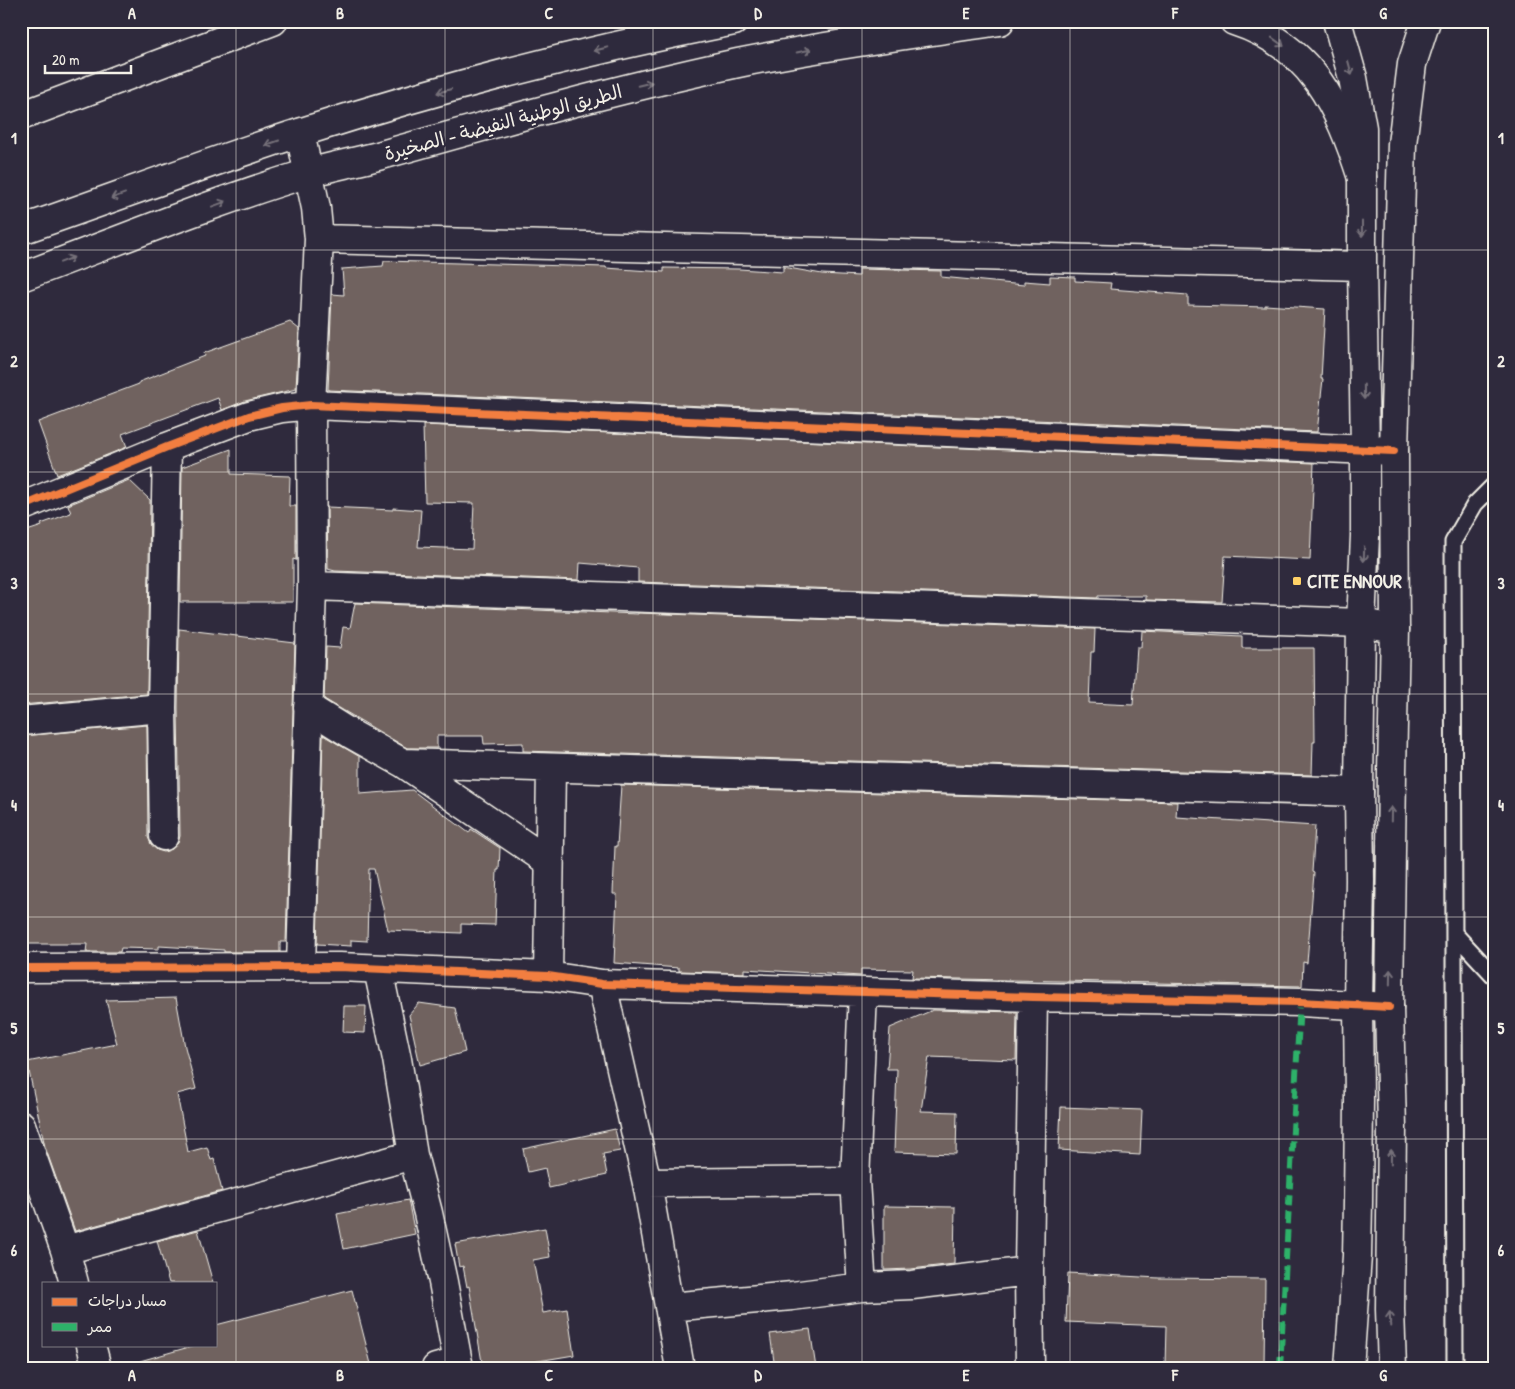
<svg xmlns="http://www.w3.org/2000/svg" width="1515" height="1389" viewBox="0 0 1515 1389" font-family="'Patrick Hand','Playpen Sans Arabic',sans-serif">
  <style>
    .building { fill: #70625e; stroke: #f4f1e8 }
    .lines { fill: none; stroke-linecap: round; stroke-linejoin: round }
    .service-casing { stroke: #f4f1e8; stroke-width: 19 }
    .minor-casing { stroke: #f4f1e8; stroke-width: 31 }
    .primary-casing { stroke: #f4f1e8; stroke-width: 31 }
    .trunk-casing { stroke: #f4f1e8; stroke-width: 31 }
    .service { stroke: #2f2a3d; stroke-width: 15 }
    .minor { stroke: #2f2a3d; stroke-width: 28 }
    .primary { stroke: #2f2a3d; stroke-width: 28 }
    .trunk { stroke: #2f2a3d; stroke-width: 28 }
    .quiet { stroke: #2db169; stroke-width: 6; stroke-dasharray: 12 6; stroke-linecap: butt }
    .cycleway-casing { stroke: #2f2a3d; stroke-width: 11 }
    .cycleway { stroke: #f27e40; stroke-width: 8 }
    .oneway { stroke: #747079 }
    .grid { fill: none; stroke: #f4f1e8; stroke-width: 1; stroke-opacity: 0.55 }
    .poi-dot { fill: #ffd166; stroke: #2f2a3d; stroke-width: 2 }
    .labels { text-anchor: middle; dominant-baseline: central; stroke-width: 4.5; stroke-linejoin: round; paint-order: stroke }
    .street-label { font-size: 19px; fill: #f4f1e8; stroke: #2f2a3d }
    .poi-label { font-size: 19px; font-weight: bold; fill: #f4f1e8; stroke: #2f2a3d; text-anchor: start }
    .neatline { fill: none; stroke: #f4f1e8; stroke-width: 2 }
    .grid-label { font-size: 16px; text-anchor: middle; font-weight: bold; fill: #f4f1e8 }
  </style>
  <rect width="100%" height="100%" fill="#2f2a3d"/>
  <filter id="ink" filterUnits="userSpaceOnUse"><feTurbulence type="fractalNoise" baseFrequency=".02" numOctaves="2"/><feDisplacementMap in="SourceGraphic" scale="10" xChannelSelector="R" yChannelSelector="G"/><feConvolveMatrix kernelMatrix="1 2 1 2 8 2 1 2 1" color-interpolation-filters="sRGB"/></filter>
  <g filter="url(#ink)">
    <path class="building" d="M 384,261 L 606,267 L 606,268 L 664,272 L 664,268 L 739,269 L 783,272 L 783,267 L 822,274 L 859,276 L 859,269 L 941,271 L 941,277 L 1024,285 L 1024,281 L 1050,283 L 1050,276 L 1075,277 L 1075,281 L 1111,283 L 1110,289 L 1188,295 L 1188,305 L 1265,307 L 1265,305 L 1325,309 L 1321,379 L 1323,379 L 1317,432 L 328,390 L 332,294 L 344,295 L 342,269 L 383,266 Z
      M 290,322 L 299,329 L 296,389 L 245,401 L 222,410 L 218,398 L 122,434 L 127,447 L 57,475 L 38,422 L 139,384 L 139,382 L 205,356 L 204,353 Z
      M 423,425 L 1314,463 L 1310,560 L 1225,556 L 1222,602 L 1146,600 L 1146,596 L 1098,596 L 1098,598 L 638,582 L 638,568 L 580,563 L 579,580 L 335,571 L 328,569 L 327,507 L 393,510 L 393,508 L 421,510 L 418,547 L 472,549 L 474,503 L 425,502 Z
      M 231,449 L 231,474 L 290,476 L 289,506 L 296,506 L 296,560 L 293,559 L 293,602 L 180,602 L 182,467 Z
      M 129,480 L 150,500 L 147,694 L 21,705 L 21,533 L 42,526 L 41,524 L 71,513 L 68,505 Z
      M 355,603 L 638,614 L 638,613 L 1095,629 L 1094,652 L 1091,652 L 1089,703 L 1133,705 L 1137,647 L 1141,647 L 1142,631 L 1242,636 L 1242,648 L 1314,648 L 1315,742 L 1313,742 L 1312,775 L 523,751 L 523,743 L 484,744 L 483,736 L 437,736 L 437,748 L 407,748 L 324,699 L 326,647 L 340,648 L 343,627 L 350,628 Z
      M 179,629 L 295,643 L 286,942 L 280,942 L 280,952 L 224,952 L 224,950 L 159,946 L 159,949 L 121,948 L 120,952 L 86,952 L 87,944 L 21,944 L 21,736 L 147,725 L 148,837 L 151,844 L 157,850 L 164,852 L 172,849 L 178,843 L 180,836 L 178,708 Z
      M 323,735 L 360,757 L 360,794 L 412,790 L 469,833 L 471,829 L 500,848 L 499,870 L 497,870 L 495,925 L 461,924 L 461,933 L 388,930 L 374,869 L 369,869 L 367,941 L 351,940 L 351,946 L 317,944 Z
      M 621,785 L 1177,802 L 1176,817 L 1315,826 L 1312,872 L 1314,873 L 1307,963 L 1303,962 L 1302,986 L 912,978 L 913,970 L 861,969 L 861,976 L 744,969 L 744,973 L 679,971 L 679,968 L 614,963 L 617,894 L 613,894 L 615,846 L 617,846 Z
      M 176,998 L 185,1047 L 196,1089 L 177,1094 L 188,1152 L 207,1147 L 211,1160 L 214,1159 L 222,1191 L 75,1231 L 45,1147 L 27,1062 L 117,1044 L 106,1000 Z
      M 419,1003 L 455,1008 L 465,1052 L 420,1065 L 409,1015 Z
      M 344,1006 L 366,1006 L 365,1033 L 343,1032 Z
      M 933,1010 L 1017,1012 L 1016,1060 L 929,1057 L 921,1111 L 957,1112 L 956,1154 L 894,1152 L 897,1069 L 887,1069 L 890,1028 Z
      M 1061,1107 L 1142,1110 L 1140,1155 L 1059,1150 Z
      M 615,1129 L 620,1151 L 603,1154 L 607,1175 L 549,1188 L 545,1168 L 528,1172 L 523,1149 Z
      M 408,1200 L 415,1234 L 344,1249 L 337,1214 Z
      M 884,1206 L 955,1207 L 954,1264 L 911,1269 L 884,1270 Z
      M 545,1228 L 550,1257 L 533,1260 L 543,1313 L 567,1309 L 574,1355 L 497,1368 L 483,1368 L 469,1286 L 467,1287 L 463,1266 L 459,1267 L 455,1244 Z
      M 198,1230 L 213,1283 L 169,1283 L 157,1241 Z
      M 1068,1273 L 1159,1278 L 1265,1279 L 1264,1367 L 1165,1366 L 1166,1326 L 1066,1322 Z
      M 352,1290 L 371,1364 L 356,1368 L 141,1368 L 140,1361 L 196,1345 L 216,1345 L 216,1325 Z
      M 810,1329 L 816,1368 L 775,1368 L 770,1334 Z"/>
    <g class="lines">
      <defs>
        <path id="service" d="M 1454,933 L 1494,976
          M 1455,1368 L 1453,542 L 1475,504 L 1494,485"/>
        <path id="minor" d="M 21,116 L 273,21
          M 300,133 L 316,208 L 319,239 L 311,405 L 312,586 L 301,966
          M 319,239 L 1362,266
          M 21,507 L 167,447 L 249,416 L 282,408 L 311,405 L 1394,451
          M 312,586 L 1361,623 L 1395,629
          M 308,707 L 351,734 L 403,763 L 549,862
          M 21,721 L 162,708
          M 403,763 L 1359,792
          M 164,836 L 162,708 L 167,447
          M 21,968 L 339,967 L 548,976 L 602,984 L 1033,997 L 1300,1002 L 1389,1007
          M 378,969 L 397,1059 L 413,1155 L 428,1213 L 443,1282 L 459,1368
          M 548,976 L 551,768
          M 602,984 L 647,1183 L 680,1368
          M 21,1125 L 65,1250 L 74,1283
          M 647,1183 L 855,1181
          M 65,1250 L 413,1155
          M 862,1287 L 855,1181 L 863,992
          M 669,1307 L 792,1296 L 862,1287 L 912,1285 L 1029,1271
          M 91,1345 L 97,1368
          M 436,1368 L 458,1362
          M 1030,1368 L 1029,1271 L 1033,997"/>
        <path id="primary" d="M 1337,21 L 1353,78 L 1362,128 L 1362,266 L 1365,449 L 1365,536 L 1361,623 L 1359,792 L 1360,880 L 1358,1005 L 1359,1100 L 1358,1202 L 1357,1256 L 1349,1368
          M 1392,1368 L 1390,1309 L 1392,1128 L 1389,1007 L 1392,772 L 1395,629 L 1394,451 L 1402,144 L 1412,64 L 1426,21"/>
        <path id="trunk" d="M 1234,21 C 1312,46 1339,106 1362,178
          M 21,230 C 114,198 206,163 299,133 C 442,87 587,50 734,21
          M 21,277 C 116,242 212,202 309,173 C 332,166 355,162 378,156 C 498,122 617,89 738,63 C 825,45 913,34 1000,21"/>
      </defs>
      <use href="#service" class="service-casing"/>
      <use href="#minor" class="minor-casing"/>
      <use href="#primary" class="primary-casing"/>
      <use href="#trunk" class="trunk-casing"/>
      <use href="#service" class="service"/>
      <use href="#minor" class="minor"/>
      <use href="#primary" class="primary"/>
      <use href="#trunk" class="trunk"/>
      <path class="quiet" d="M 1280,1368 L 1300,1002"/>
      <defs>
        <path id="cycleway" d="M 21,507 L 167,447 L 249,416 L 282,408 L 311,405 L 1394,451
          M 21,968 L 339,967 L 548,976 L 602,984 L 1033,997 L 1300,1002 L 1389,1007"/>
      </defs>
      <use href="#cycleway" class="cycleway-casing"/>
      <use href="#cycleway" class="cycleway"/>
    </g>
    <defs><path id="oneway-shaft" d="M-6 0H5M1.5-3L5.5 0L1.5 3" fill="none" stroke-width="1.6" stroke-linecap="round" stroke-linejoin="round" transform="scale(1.25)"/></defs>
    <g class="oneway">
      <use href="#oneway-shaft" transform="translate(1278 42) rotate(36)"/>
      <use href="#oneway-shaft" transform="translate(601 49) rotate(166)"/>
      <use href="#oneway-shaft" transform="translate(804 51) rotate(-11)"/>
      <use href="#oneway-shaft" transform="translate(1350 68) rotate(75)"/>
      <use href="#oneway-shaft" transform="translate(645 84) rotate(-14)"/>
      <use href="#oneway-shaft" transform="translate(444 91) rotate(164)"/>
      <use href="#oneway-shaft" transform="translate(272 143) rotate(161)"/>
      <use href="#oneway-shaft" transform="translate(118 196) rotate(160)"/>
      <use href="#oneway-shaft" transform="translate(219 204) rotate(-20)"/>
      <use href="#oneway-shaft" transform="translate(1362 229) rotate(90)"/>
      <use href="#oneway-shaft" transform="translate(67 260) rotate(-21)"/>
      <use href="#oneway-shaft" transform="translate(1364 392) rotate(89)"/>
      <use href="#oneway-shaft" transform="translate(1364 554) rotate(92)"/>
      <use href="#oneway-shaft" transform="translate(1391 814) rotate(-89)"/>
      <use href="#oneway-shaft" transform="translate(1390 977) rotate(-89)"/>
      <use href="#oneway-shaft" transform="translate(1391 1157) rotate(-89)"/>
      <use href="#oneway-shaft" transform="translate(1390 1319) rotate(-92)"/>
    </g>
  </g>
  <path class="grid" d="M 236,21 L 236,1368M 445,21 L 445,1368M 653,21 L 653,1368M 862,21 L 862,1368M 1070,21 L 1070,1368M 1279,21 L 1279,1368M 21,250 L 1494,250M 21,472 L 1494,472M 21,694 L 1494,694M 21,917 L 1494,917M 21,1139 L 1494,1139"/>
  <rect class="poi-dot" x="1292" y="576" width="10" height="10" rx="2.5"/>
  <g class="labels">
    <g class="street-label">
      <text transform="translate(503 122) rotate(-15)">الطريق الوطنية النفيضة - الصخيرة</text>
    </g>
    <g class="poi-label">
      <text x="1307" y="581">CITE ENNOUR</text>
    </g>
  </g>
  <rect width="1515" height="1389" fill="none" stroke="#2f2a3d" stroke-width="55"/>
  <rect x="42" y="1282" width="175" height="65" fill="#2f2a3d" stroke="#7e7a81"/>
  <rect x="52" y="1298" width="25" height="8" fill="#f27e40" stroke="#7e7a81"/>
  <text x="88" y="1306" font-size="15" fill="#f4f1e8">مسار دراجات</text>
  <rect x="52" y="1323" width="25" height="8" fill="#2db169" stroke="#7e7a81"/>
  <text x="88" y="1332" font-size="15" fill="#f4f1e8">ممر</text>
  <path d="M45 65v8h86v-8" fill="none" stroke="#f4f1e8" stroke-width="2.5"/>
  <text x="52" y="65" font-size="15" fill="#f4f1e8" stroke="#2f2a3d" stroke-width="4" paint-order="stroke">20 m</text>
  <rect x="28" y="28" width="1460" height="1334" class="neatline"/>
  <g class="grid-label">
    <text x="132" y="19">A</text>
    <text x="340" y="19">B</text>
    <text x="549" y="19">C</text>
    <text x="758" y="19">D</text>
    <text x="966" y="19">E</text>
    <text x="1175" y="19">F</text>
    <text x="1383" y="19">G</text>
    <text x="14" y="144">1</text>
    <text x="1501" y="144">1</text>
    <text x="14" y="367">2</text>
    <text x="1501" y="367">2</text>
    <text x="14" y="589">3</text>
    <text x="1501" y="589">3</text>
    <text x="14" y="811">4</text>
    <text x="1501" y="811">4</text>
    <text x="14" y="1034">5</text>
    <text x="1501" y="1034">5</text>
    <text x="14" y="1256">6</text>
    <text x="1501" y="1256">6</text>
    <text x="132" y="1381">A</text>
    <text x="340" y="1381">B</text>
    <text x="549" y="1381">C</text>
    <text x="758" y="1381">D</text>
    <text x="966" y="1381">E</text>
    <text x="1175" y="1381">F</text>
    <text x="1383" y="1381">G</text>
  </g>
</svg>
